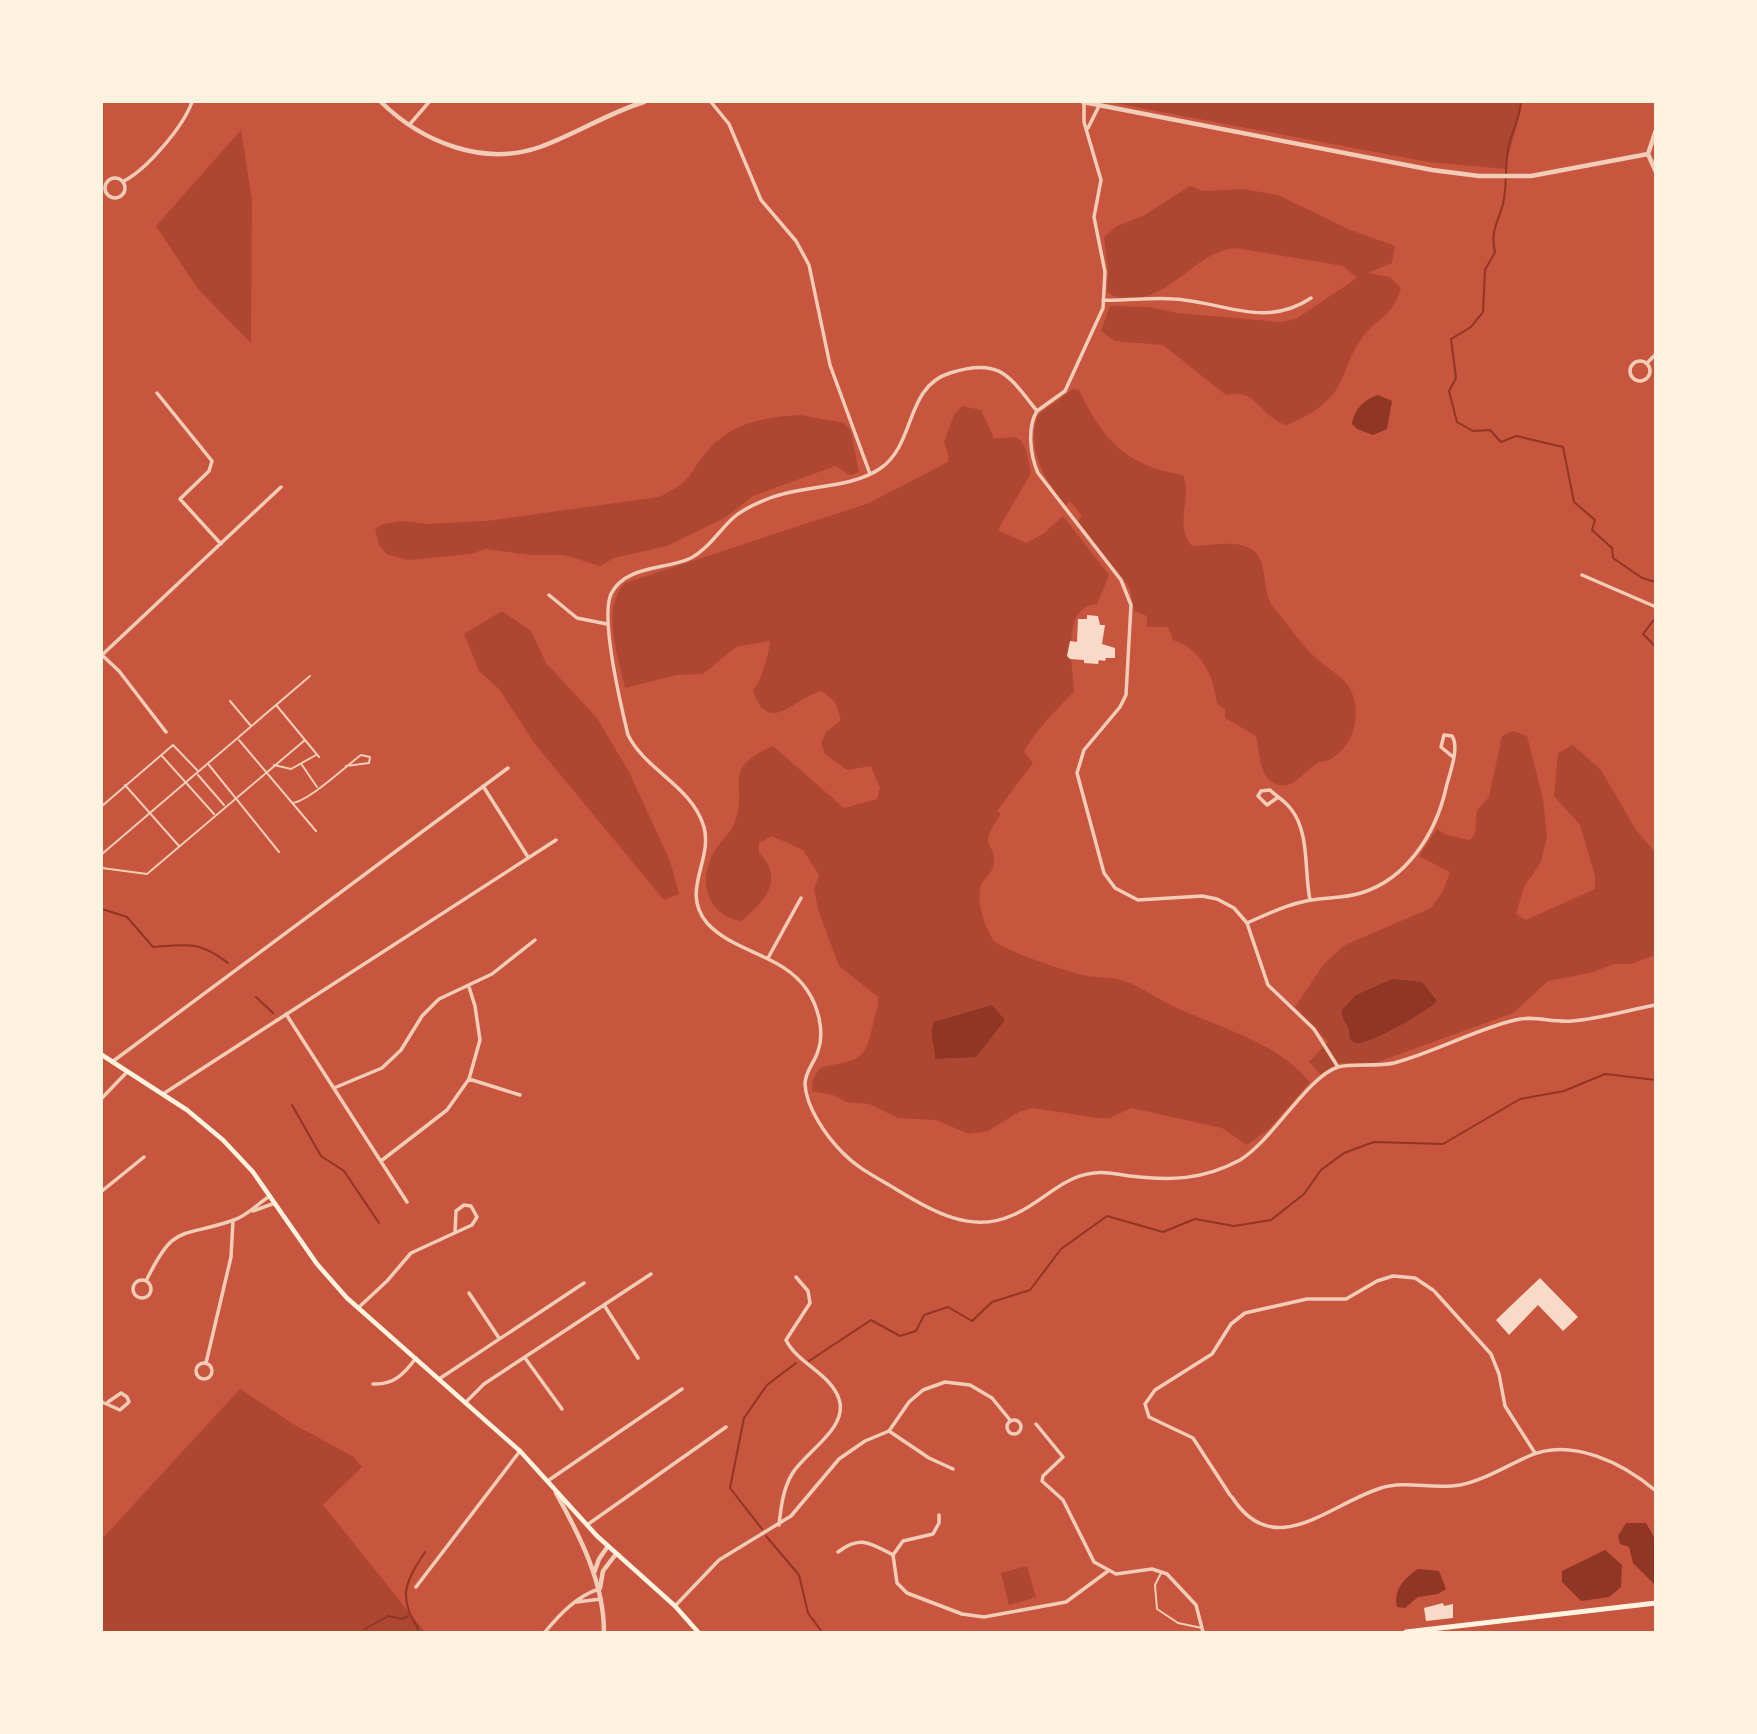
<svg xmlns="http://www.w3.org/2000/svg" width="1757" height="1734" viewBox="0 0 1757 1734" font-family="Mulish,sans-serif">
  <style>
    .green { fill: #ae4732 }
    .water { fill: #8f3625 }
    .lines { fill: none; stroke-linecap: round; stroke-linejoin: round }
    .stream { stroke: #8f3625; stroke-width: 2 }
    .building { fill: #f7dbc8 }
    .service { stroke: #f1ccb7; stroke-width: 2 }
    .minor { stroke: #f1ccb7; stroke-width: 3.5 }
    .tertiary { stroke: #f1ccb7; stroke-width: 4.5 }
    .secondary { stroke: #fff3e0; stroke-width: 4.5 }
    .primary { stroke: #fff3e0; stroke-width: 5 }
  </style>
  <rect width="100%" height="100%" fill="#c8553d"/>
  <path class="green" d="M 1109,102 L 1521,102 C 1520,125 1509,144 1506,169 L 1428,162 Z
    M 241,130 L 252,200 L 251,343 L 198,289 L 156,226 Z
    M 1190,186 L 1203,191 L 1243,189 L 1278,195 L 1348,229 L 1395,246 L 1392,263 L 1368,273 L 1390,277 L 1401,288 C 1391,320 1378,316 1362,338 C 1350,353 1347,371 1338,387 C 1327,405 1307,417 1287,425 C 1259,418 1259,387 1226,395 L 1163,345 L 1115,341 L 1101,331 L 1110,306 L 1150,307 L 1177,313 L 1280,322 L 1296,319 L 1357,278 L 1343,266 L 1235,248 C 1188,253 1168,312 1111,295 L 1107,291 L 1108,271 L 1104,237 L 1117,226 L 1143,216 Z
    M 1073,389 L 1079,390 C 1103,440 1126,466 1183,475 C 1193,499 1173,523 1192,546 C 1214,546 1254,534 1262,564 C 1266,579 1264,593 1273,607 C 1288,624 1301,645 1318,660 C 1329,670 1347,678 1352,693 C 1361,717 1354,744 1331,759 C 1327,761 1321,761 1316,764 C 1302,773 1290,795 1271,781 C 1258,771 1260,751 1256,736 L 1225,718 L 1225,709 L 1217,704 C 1214,677 1202,649 1173,640 L 1168,627 L 1147,627 L 1147,616 L 1134,611 L 1130,588 L 1078,521 L 1082,516 L 1070,501 L 1065,505 C 1044,478 1026,450 1038,415 Z
    M 962,406 L 981,410 L 994,438 C 1000,439 1006,437 1013,437 C 1027,438 1028,462 1031,473 L 998,530 L 1026,543 L 1043,534 L 1063,516 L 1109,575 L 1097,604 C 1060,606 1073,666 1074,692 C 1055,711 1037,728 1024,752 L 1033,763 L 997,811 L 1001,814 C 974,851 999,841 993,867 C 991,874 984,878 981,885 C 976,903 985,926 993,940 C 999,949 1073,974 1087,976 C 1099,978 1113,977 1124,981 C 1142,987 1159,1000 1177,1008 C 1223,1029 1276,1042 1310,1082 L 1270,1128 L 1247,1145 L 1222,1128 L 1131,1108 L 1110,1118 L 1098,1118 L 1033,1108 L 1019,1112 L 988,1131 L 969,1134 L 936,1120 L 898,1118 L 869,1104 L 847,1102 L 833,1095 L 812,1091 L 813,1079 L 820,1068 C 858,1058 864,1065 873,1024 C 875,1014 879,1007 878,997 L 839,966 L 818,909 L 814,889 L 819,875 L 803,850 L 772,836 L 759,843 L 759,853 C 786,879 764,902 741,921 C 703,914 697,875 718,846 C 723,839 730,833 734,824 C 750,784 718,770 773,746 L 844,808 L 877,799 L 880,788 L 871,766 L 847,770 L 825,754 L 821,743 L 826,732 L 841,720 L 835,702 L 822,691 C 797,695 768,739 753,690 C 761,681 769,654 770,641 L 736,647 L 703,674 L 676,675 L 625,688 C 619,657 600,609 625,583 L 869,503 L 948,462 L 949,457 L 944,442 L 954,415 Z
    M 800,415 L 844,423 L 851,431 L 859,472 L 850,475 L 835,466 L 753,496 L 726,517 L 667,546 L 614,558 L 600,566 L 564,555 L 530,555 L 485,549 L 471,554 L 408,560 L 387,554 L 379,545 L 375,529 L 383,524 L 402,521 L 428,524 L 486,521 L 659,497 C 696,480 687,473 710,448 C 733,422 766,417 800,415 Z
    M 502,611 L 531,631 L 546,663 L 597,718 L 629,772 L 670,861 L 679,894 L 664,900 L 535,744 L 499,689 L 479,671 L 464,634 Z
    M 1513,731 L 1527,736 L 1543,799 L 1547,836 L 1541,862 L 1524,887 L 1516,914 L 1526,920 L 1595,889 L 1595,876 L 1580,825 L 1554,796 L 1558,753 L 1573,745 L 1601,770 L 1636,830 L 1655,852 L 1655,955 L 1631,964 L 1613,964 L 1594,972 L 1548,981 L 1513,1013 L 1375,1063 L 1340,1063 L 1322,1076 L 1309,1062 L 1328,1042 L 1295,1007 L 1324,964 L 1345,945 L 1431,908 L 1443,891 L 1450,872 L 1419,856 L 1437,829 L 1447,835 L 1469,840 L 1475,835 L 1477,810 L 1489,797 L 1502,736 Z
    M 240,1389 L 295,1425 L 354,1457 L 362,1467 L 323,1505 L 425,1632 L 102,1632 L 102,1539 Z
    M 1027,1566 L 1036,1597 L 1009,1605 L 1001,1573 Z"/>
  <path class="water" d="M 1378,395 L 1392,401 L 1387,429 L 1373,435 L 1357,429 L 1352,424 C 1354,409 1365,399 1378,395 Z
    M 1392,979 L 1422,982 L 1437,1001 C 1430,1010 1365,1047 1356,1043 C 1348,1041 1350,1036 1349,1030 C 1347,1022 1341,1020 1342,1010 L 1356,995 Z
    M 992,1005 L 1005,1020 L 976,1057 L 935,1059 C 936,1046 928,1036 934,1022 Z
    M 1626,1523 L 1646,1523 L 1655,1539 L 1655,1585 L 1633,1563 L 1629,1547 L 1620,1544 L 1618,1536 Z
    M 1605,1550 L 1622,1565 L 1621,1587 L 1609,1597 L 1581,1601 L 1562,1582 L 1562,1571 Z
    M 1418,1569 L 1439,1571 L 1446,1589 L 1438,1594 L 1418,1597 L 1405,1608 L 1397,1607 C 1393,1590 1404,1578 1418,1569 Z"/>
  <g class="lines">
    <path class="stream" d="M 1521,102 C 1520,119 1511,132 1508,149 C 1505,167 1507,187 1503,204 C 1498,222 1490,232 1495,252 L 1485,270 L 1483,312 L 1471,327 L 1451,339 L 1456,378 L 1449,391 L 1457,422 L 1473,431 L 1490,430 L 1501,442 L 1516,436 L 1563,447 L 1574,502 L 1595,520 L 1592,530 L 1612,548 L 1613,558 L 1642,578 L 1656,582
      M 1656,617 L 1643,634 L 1656,647
      M 102,909 L 127,917 L 153,947 C 188,944 199,941 228,963
      M 256,997 L 273,1013
      M 292,1105 L 321,1156 L 344,1171 L 379,1223
      M 809,1361 L 871,1320 L 900,1336 L 916,1331 L 924,1315 L 948,1307 L 972,1321 L 992,1302 L 1030,1290 L 1061,1249 L 1107,1216 L 1163,1232 L 1195,1219 L 1234,1226 L 1271,1220 L 1304,1194 L 1321,1170 L 1344,1153 L 1374,1142 L 1443,1144 L 1520,1099 L 1564,1091 L 1605,1074 L 1656,1080
      M 762,1529 L 730,1488 L 744,1418 L 767,1385 L 796,1363
      M 766,1536 L 799,1575 L 808,1613 L 822,1632
      M 365,1629 L 388,1616 L 402,1619 L 408,1616
      M 417,1632 L 418,1628 C 397,1597 406,1581 425,1552"/>
  </g>
  <path class="building" d="M 1087,615 L 1098,616 L 1100,625 L 1105,625 L 1102,644 L 1115,648 L 1115,658 L 1106,658 L 1105,661 L 1099,660 L 1098,664 L 1084,663 L 1084,660 L 1070,659 L 1067,656 L 1070,641 L 1077,642 L 1078,619 L 1087,619 Z
    M 1540,1278 L 1578,1317 L 1563,1331 L 1538,1305 L 1509,1335 L 1496,1320 Z
    M 1443,1603 L 1444,1606 L 1453,1604 L 1453,1618 L 1426,1621 L 1424,1608 Z"/>
  <g class="lines">
    <path class="service" d="M 230,701 L 251,726
      M 277,706 L 319,757
      M 239,740 L 316,831
      M 162,756 L 214,814
      M 209,765 L 279,852
      M 274,765 L 291,769 L 316,755
      M 302,765 L 317,787
      M 198,775 L 224,805
      M 125,785 L 179,846
      M 292,803 C 308,802 346,766 361,755 L 370,757 L 369,763 L 346,766
      M 102,806 L 173,745 L 197,770
      M 102,854 L 310,676
      M 102,868 L 147,874 L 305,740
      M 1161,1573 L 1155,1585 L 1157,1609 L 1178,1623 L 1202,1628"/>
    <path class="minor" d="M 711,102 L 729,124 L 761,200 L 796,241 L 809,265 L 830,365 L 870,474
      M 410,124 L 429,102
      M 1088,128 L 1099,106
      M105 188a10 10 0 1 1 20 0a10 10 0 1 1-20 0Z
      M 124,181 C 147,169 183,127 192,102
      M 1103,300 C 1127,301 1151,297 1174,299 C 1224,302 1265,329 1311,298
      M1630 371a10 10 0 1 1 20 0a10 10 0 1 1-20 0Z
      M 1648,362 L 1656,354
      M 157,393 L 212,461 L 209,471 L 180,499 L 221,544
      M 1037,411 C 1009,376 1000,357 950,373 C 905,387 916,443 881,468 C 849,490 805,484 770,498 C 757,503 743,509 733,518 C 719,531 708,549 691,558 C 666,570 625,565 611,594 C 600,619 621,706 628,735 C 646,771 692,786 704,827 C 713,861 680,891 707,923 C 734,953 783,954 807,990 C 818,1006 825,1032 818,1051 C 815,1062 805,1071 805,1084 C 806,1107 826,1136 842,1152 C 857,1168 876,1177 894,1188 C 931,1210 970,1235 1013,1215 C 1042,1203 1062,1176 1094,1173 C 1107,1171 1118,1175 1130,1176 C 1170,1181 1203,1180 1240,1160 C 1273,1140 1307,1077 1338,1067 C 1353,1063 1377,1067 1394,1063 C 1435,1052 1474,1030 1515,1020 C 1534,1015 1552,1023 1572,1021 C 1600,1019 1628,1010 1656,1005
      M 1037,411 C 1027,427 1030,455 1038,473 L 1121,580 L 1131,605 L 1126,695 L 1120,707 L 1084,750 L 1077,773 L 1104,873 L 1115,888 L 1138,900 L 1202,896 L 1217,899 L 1234,908 L 1247,923 L 1268,985 L 1314,1029 L 1338,1067
      M 1037,411 L 1065,391 L 1103,308 L 1105,272 L 1094,217 L 1101,180 L 1084,122 L 1084,102
      M 1582,575 L 1656,607
      M 549,595 L 577,618 L 607,624
      M 102,655 L 281,487
      M 103,656 L 119,671 L 166,732
      M 483,786 L 528,857
      M 1277,798 L 1267,805 L 1258,796 L 1261,791 L 1270,790 C 1276,796 1285,801 1291,809 C 1310,833 1304,871 1310,900
      M 1247,923 C 1265,915 1283,906 1302,902 C 1322,897 1342,899 1361,893 C 1407,879 1436,833 1446,788 C 1449,775 1460,748 1452,736 L 1444,735 L 1441,747 L 1453,757
      M 768,958 L 801,898
      M 286,1014 L 407,1202
      M 112,1062 L 508,768
      M 469,1079 L 520,1095
      M 334,1088 L 382,1068 L 401,1050 L 422,1016 L 439,999 L 492,974 L 535,940
      M 163,1094 L 556,840
      M 102,1098 L 127,1072
      M 381,1161 L 447,1110 L 469,1079 L 480,1040 L 475,1006 L 469,987
      M 102,1191 L 144,1157
      M 253,1211 L 275,1203
      M133 1289a9 9 0 1 1 18 0a9 9 0 1 1-18 0Z
      M 146,1281 C 175,1222 179,1239 234,1220 C 248,1215 257,1204 270,1196
      M 1435,1292 L 1491,1354 L 1499,1374 L 1505,1406 L 1535,1453
      M 469,1293 L 499,1338
      M 604,1305 L 638,1358
      M 358,1308 L 387,1281 L 411,1253 L 472,1225 L 477,1217 L 471,1206 L 464,1205 L 456,1211 L 455,1232
      M 525,1358 L 562,1409
      M196 1371a8 8 0 1 1 16 0a8 8 0 1 1-16 0Z
      M 206,1363 L 231,1257 L 233,1220
      M 439,1379 L 584,1283
      M 373,1384 C 394,1385 404,1374 416,1358
      M 102,1402 L 120,1410 L 129,1402 L 127,1397 L 121,1393 L 108,1402
      M 465,1403 L 484,1384 L 651,1274
      M1007 1427a7 7 0 1 1 14 0a7 7 0 1 1-14 0Z
      M 1036,1424 L 1063,1457 L 1043,1476 L 1042,1481 L 1063,1500 L 1094,1562 L 1116,1574 L 1152,1569 L 1167,1574 L 1196,1605 L 1203,1632
      M 889,1431 L 929,1458 L 953,1469
      M 549,1480 L 682,1389
      M 1230,1495 L 1193,1438 L 1149,1417 L 1145,1404 L 1155,1390 L 1212,1354 L 1231,1324 L 1245,1313 L 1307,1299 L 1346,1299 L 1377,1281 L 1393,1276 L 1415,1278 L 1433,1290
      M 1232,1497 C 1274,1563 1329,1504 1381,1488 C 1406,1480 1434,1490 1460,1485 C 1485,1480 1506,1466 1529,1456 C 1571,1437 1623,1463 1656,1491
      M 587,1525 L 726,1427
      M 779,1525 C 781,1507 783,1489 792,1474 C 805,1452 849,1428 839,1399 C 831,1374 797,1363 786,1340 L 810,1303 L 808,1291 L 796,1277
      M 838,1552 C 860,1535 871,1543 893,1555 L 903,1541 L 933,1534 L 939,1523 L 939,1515
      M 893,1555 L 897,1583 L 907,1593 L 962,1614 L 984,1617 L 1066,1602 L 1108,1571
      M 416,1587 L 520,1451
      M 577,1602 L 601,1599
      M 675,1606 L 719,1560 L 791,1516 L 839,1459 L 865,1441 L 889,1431 L 909,1402 L 923,1390 L 945,1382 L 970,1385 L 992,1398 L 1010,1420
      M 545,1632 C 560,1614 577,1596 599,1589"/>
    <path class="tertiary" d="M 381,102 C 422,142 483,167 540,147 C 576,134 608,113 644,102
      M 1083,102 L 1432,170 L 1479,176 L 1531,176 L 1648,154
      M 1656,130 L 1648,154 L 1656,172
      M 556,1493 C 580,1536 604,1583 604,1632
      M 594,1573 L 599,1559 L 608,1546
      M 600,1588 L 603,1571 L 616,1554"/>
    <path class="secondary" d="M 102,1055 L 187,1110 L 223,1140 L 253,1172 L 317,1264 L 347,1298 L 520,1451 L 597,1536 L 675,1606 L 698,1632"/>
    <path class="primary" d="M 1406,1632 L 1656,1603"/>
  </g>
  <rect width="1757" height="1734" fill="none" stroke="#fff3e0" stroke-width="206"/>
</svg>
